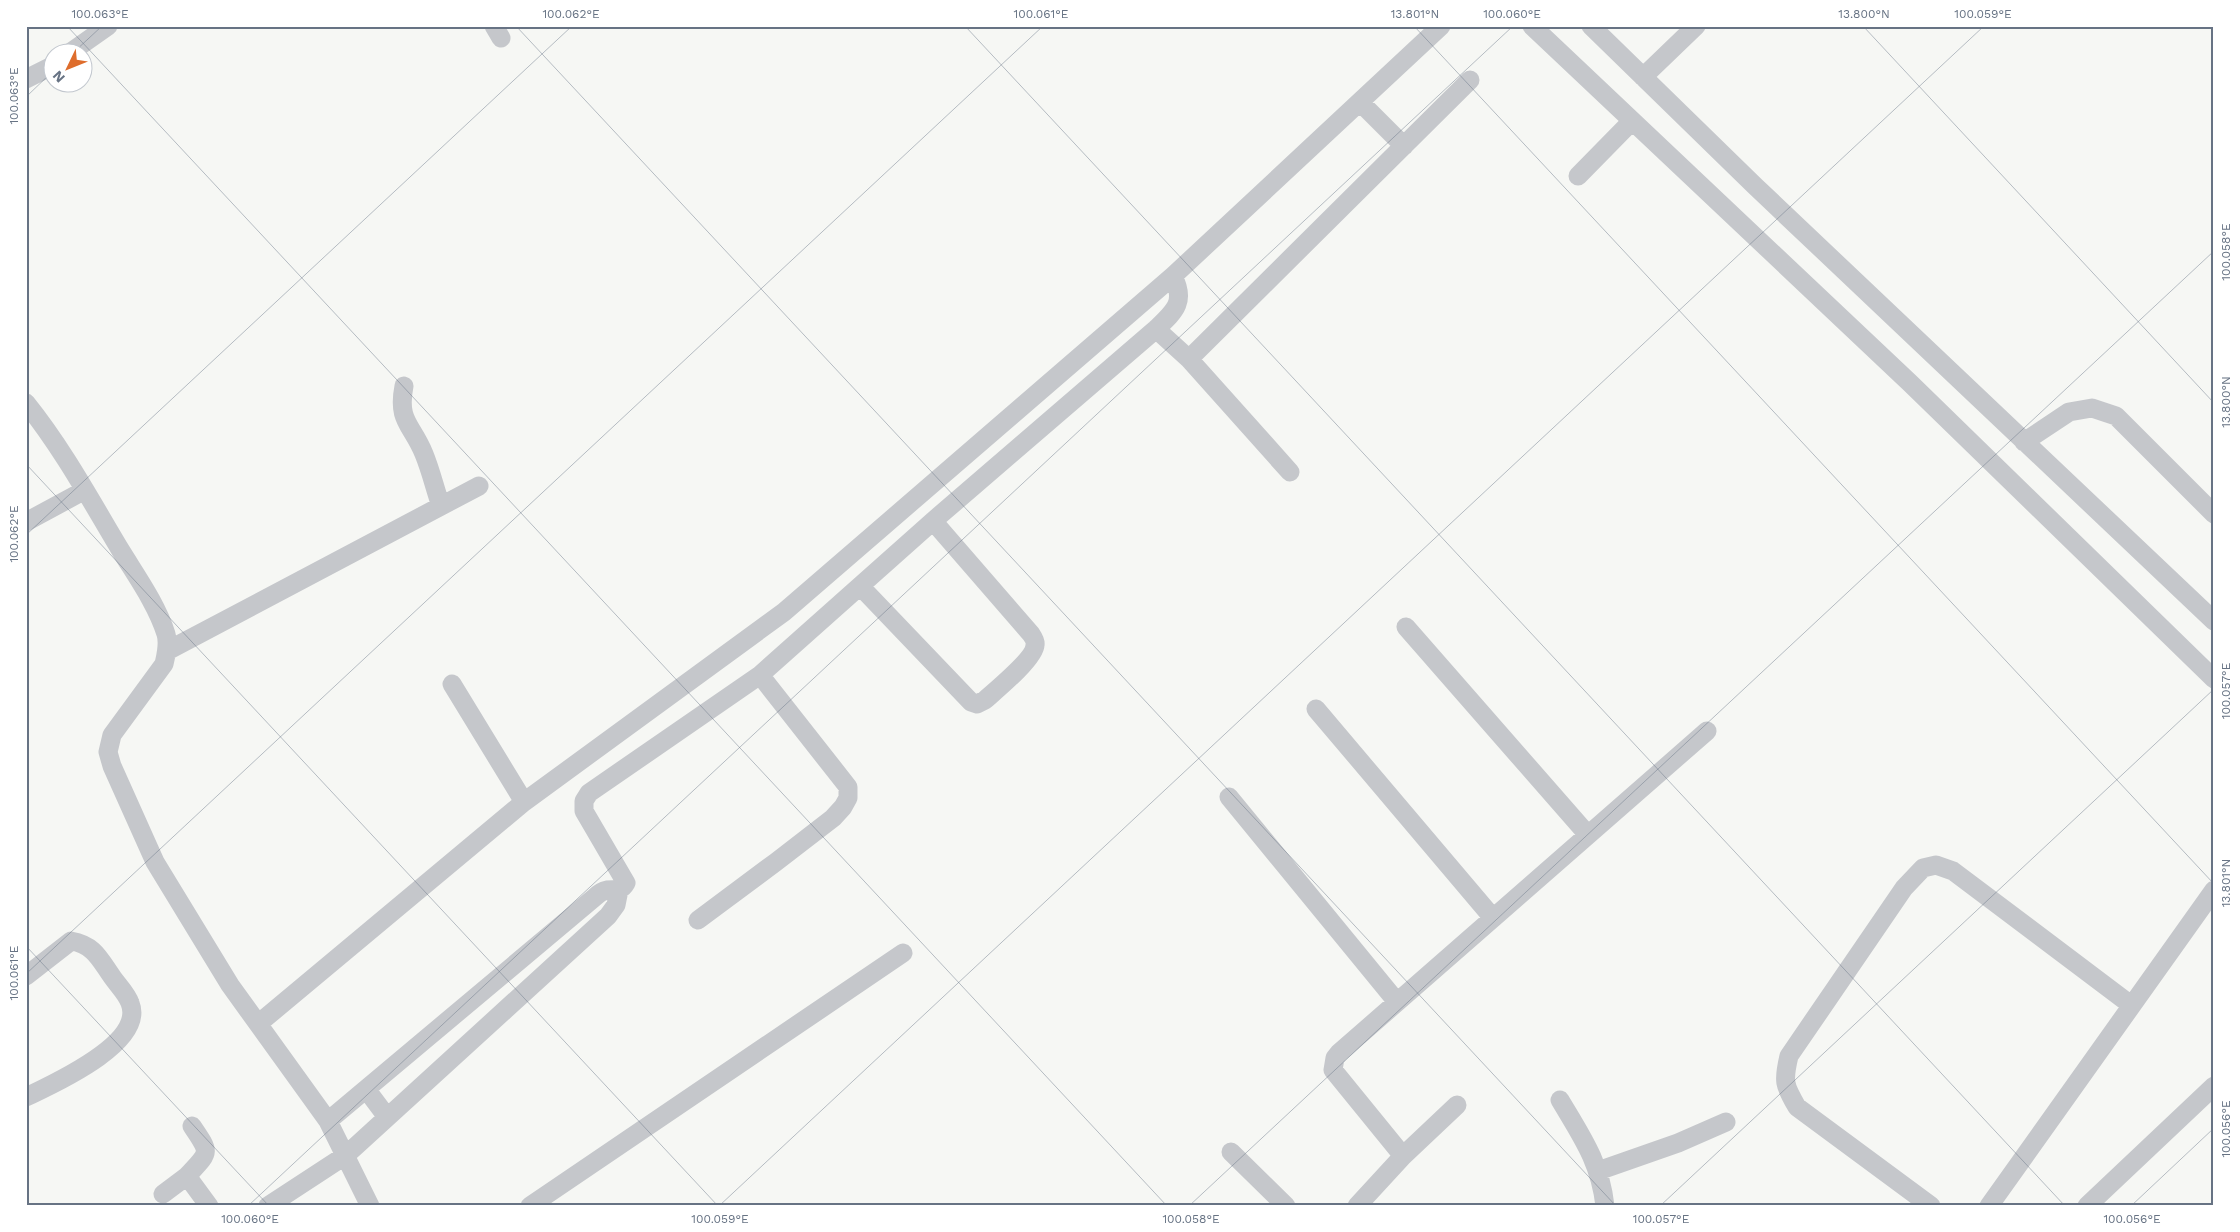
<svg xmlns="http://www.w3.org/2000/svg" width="2240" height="1232" viewBox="0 0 2240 1232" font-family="'Work Sans',sans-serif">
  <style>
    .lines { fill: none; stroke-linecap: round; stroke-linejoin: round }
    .minor { stroke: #c5c7cb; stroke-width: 19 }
    .ticks { fill: none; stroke: #677384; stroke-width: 1; stroke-opacity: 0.45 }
    .neatline { fill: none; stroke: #677384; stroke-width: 2 }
    .ticks-label { font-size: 12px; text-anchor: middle; fill: #677384 }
  </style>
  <rect width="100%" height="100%" fill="#f6f7f4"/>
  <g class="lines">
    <path class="minor" d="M 494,26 L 501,38
      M 1532,26 L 1910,383 L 2214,679
      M 1591,26 L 1755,186 L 2214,621
      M 71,52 L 108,26
      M 1643,77 L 1696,26
      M 26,79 L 52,66
      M 1360,102 L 1404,146
      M 1578,176 L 1631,122
      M 1156,329 L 1189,359 L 1470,80
      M 1189,359 L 1290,472
      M 404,386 C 397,422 412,424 424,454 C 431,471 435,489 441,506
      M 26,403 C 63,449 91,501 121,551 C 137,577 157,605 166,634 C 169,644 166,655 164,664 L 112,735 L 108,752 L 112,766 L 155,862 L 230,985 L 328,1121 L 370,1206
      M 2024,442 L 2069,412 L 2092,408 L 2116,416 L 2214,514
      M 26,522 L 85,490
      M 860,586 L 971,702 L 977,704 L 985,700 C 995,691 1035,658 1035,645 C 1036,641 1033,637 1031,634 L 933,521
      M 1406,627 L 1588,835
      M 167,651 L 479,486
      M 452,684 L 524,802
      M 1316,709 L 1493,918
      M 1229,797 L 1397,1002
      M 698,920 L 776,862 L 833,818 L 843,807 L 848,798 L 848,787 L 760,675 L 933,521 L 1156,329 C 1175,311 1186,302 1173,276
      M 26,976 L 71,941 C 95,945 100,960 113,978 C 118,985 127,994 130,1003 C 146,1043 53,1084 26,1097
      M 258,1024 L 524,802 L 784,612 L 1173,276 L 1441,26
      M 366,1089 L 387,1117
      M 1560,1100 C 1582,1137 1600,1162 1605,1206
      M 328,1121 L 595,897 C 598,894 602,891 607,890 C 616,889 621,892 626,883 L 584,811 L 584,801 L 589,793 L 760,675
      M 192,1126 C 211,1154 210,1151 187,1176 L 209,1206
      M 1231,1152 L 1286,1206
      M 1403,1156 L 1457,1105
      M 1598,1171 L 1678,1143 L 1726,1122
      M 163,1194 L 187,1176
      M 268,1206 L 346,1155 L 356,1146 L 608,916 L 616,905 L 619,890
      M 530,1206 L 903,953
      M 1357,1206 L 1403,1156 L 1333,1070 L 1335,1058 L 1339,1053 L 1707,731
      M 1931,1206 L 1797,1107 C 1784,1085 1783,1081 1789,1056 L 1904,888 L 1923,868 L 1936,865 L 1953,871 L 2131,1005
      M 1989,1206 L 2214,890
      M 2087,1206 L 2214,1086"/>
  </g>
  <path class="ticks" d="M 67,26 L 1167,1206M 516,26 L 1616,1206M 965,26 L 2065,1206M 1414,26 L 2214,884M 1863,26 L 2214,403M 74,52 L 102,26M 26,97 L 52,72M 26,464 L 718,1206M 26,535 L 572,26M 26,946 L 269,1206M 26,974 L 1043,26M 248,1206 L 1513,26M 719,1206 L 1984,26M 1189,1206 L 2214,251M 1660,1206 L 2214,689M 2131,1206 L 2214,1128"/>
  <rect width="2240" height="1232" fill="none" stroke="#ffffff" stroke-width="55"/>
  <g transform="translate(68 68) rotate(227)"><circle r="24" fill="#ffffff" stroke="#c2c7ce"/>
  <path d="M0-4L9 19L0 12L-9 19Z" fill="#de6d2c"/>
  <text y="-8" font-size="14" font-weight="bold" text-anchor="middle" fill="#677384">N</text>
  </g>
  <rect x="28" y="28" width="2184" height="1176" class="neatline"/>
  <g class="ticks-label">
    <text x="100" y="18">100.063°E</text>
    <text x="571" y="18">100.062°E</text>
    <text x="1041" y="18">100.061°E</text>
    <text x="1415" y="18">13.801°N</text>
    <text x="1512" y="18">100.060°E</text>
    <text x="1864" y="18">13.800°N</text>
    <text x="1983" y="18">100.059°E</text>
    <text transform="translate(14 96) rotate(-90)" y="4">100.063°E</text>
    <text transform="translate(2226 252) rotate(-90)" y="4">100.058°E</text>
    <text transform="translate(2226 402) rotate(-90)" y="4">13.800°N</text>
    <text transform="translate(14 534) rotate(-90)" y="4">100.062°E</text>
    <text transform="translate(2226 691) rotate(-90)" y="4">100.057°E</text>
    <text transform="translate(2226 883) rotate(-90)" y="4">13.801°N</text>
    <text transform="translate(14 973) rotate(-90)" y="4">100.061°E</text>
    <text transform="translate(2226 1129) rotate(-90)" y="4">100.056°E</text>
    <text x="250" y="1223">100.060°E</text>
    <text x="720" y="1223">100.059°E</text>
    <text x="1191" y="1223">100.058°E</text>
    <text x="1661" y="1223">100.057°E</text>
    <text x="2132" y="1223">100.056°E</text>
  </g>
</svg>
